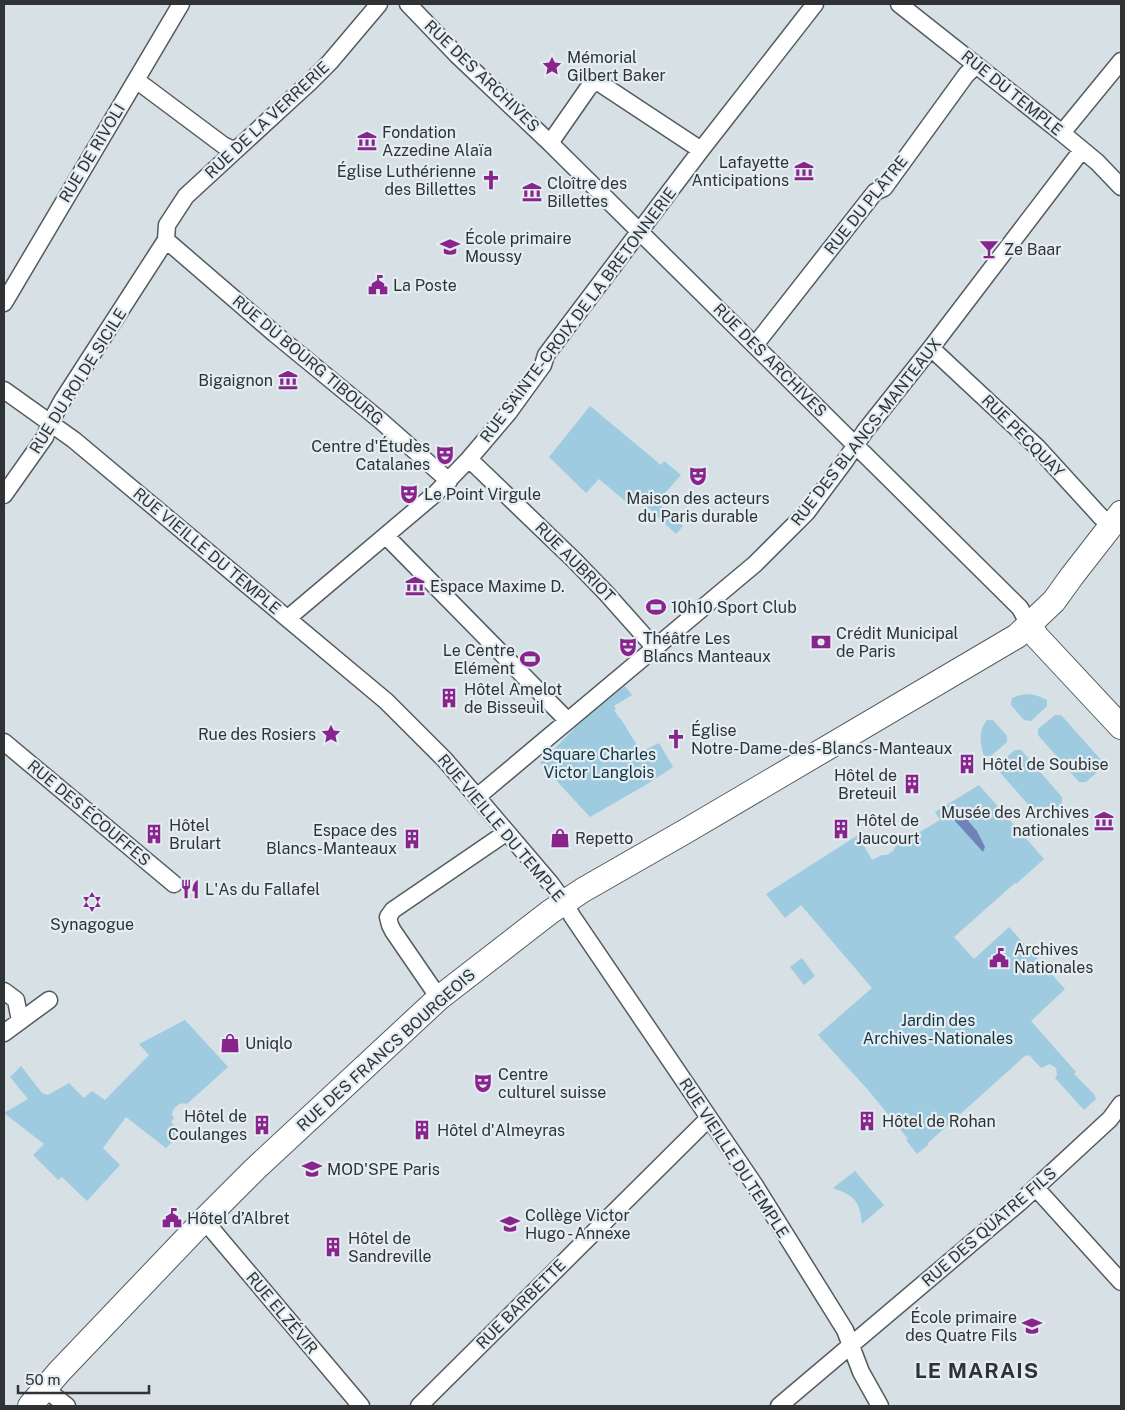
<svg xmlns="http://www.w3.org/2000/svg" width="1125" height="1410" viewBox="0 0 1125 1410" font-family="'Public Sans',sans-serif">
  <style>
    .green { fill: #9ecbdf }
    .water { fill: #6e84b9 }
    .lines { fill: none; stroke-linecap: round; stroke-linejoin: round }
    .street-casing { stroke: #535b5f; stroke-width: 19 }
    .secondary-casing { stroke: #535b5f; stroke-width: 26 }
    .street { stroke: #fff; stroke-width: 16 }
    .secondary { stroke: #fff; stroke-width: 24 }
    .labels { text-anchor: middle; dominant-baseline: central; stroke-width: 4.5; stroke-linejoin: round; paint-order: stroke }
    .poi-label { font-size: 16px; fill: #303335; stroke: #e3edf2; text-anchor: start }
    .street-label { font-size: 16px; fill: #303335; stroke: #e3edf2 }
    .park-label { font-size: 16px; fill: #133442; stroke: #e3edf2 }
    .district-label { font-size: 21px; font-weight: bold; letter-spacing: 1px; fill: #303335; stroke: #e3edf2 }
  </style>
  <rect width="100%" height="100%" fill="#d6e0e5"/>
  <path class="green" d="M 590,406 L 661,465 L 664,461 L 681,475 L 657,502 L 683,526 L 676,534 L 638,498 L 631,506 L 599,479 L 586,493 L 549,457 Z
    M 625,686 L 632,695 L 614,706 L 616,709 L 614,710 L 620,719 L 621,719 L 641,752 L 659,743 L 673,767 L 649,783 L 590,817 L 540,763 L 591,712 Z
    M 1030,694 L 1038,696 L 1047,700 L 1047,706 L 1031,721 L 1024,720 L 1011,705 L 1012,698 L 1020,695 Z
    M 1055,715 L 1061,715 L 1102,761 L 1102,768 L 1086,782 L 1079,782 L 1038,735 L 1038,729 Z
    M 987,720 L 993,720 L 1007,736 L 1007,742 L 991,756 L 984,756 C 980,743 978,731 987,720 Z
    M 1015,750 L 1021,750 L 1062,797 L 1062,803 L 1046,818 L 1039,817 L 998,770 L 998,764 Z
    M 979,785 L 1044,859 L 1016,884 L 1015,883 L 954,937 L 974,959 L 1009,927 L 1065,989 L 1031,1021 L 1076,1072 L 1074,1074 L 1094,1094 L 1096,1099 L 1084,1110 L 1055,1078 L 1057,1075 L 1056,1068 L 1050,1064 L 1041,1068 L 1029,1055 L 1028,1056 L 1026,1055 L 928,1143 L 928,1145 L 917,1154 L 906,1140 L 908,1139 L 869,1091 L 818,1035 L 872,988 L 801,905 L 785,918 L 766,894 L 858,835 L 872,860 L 882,855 L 887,855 L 893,851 L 896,846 L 940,820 L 935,812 Z
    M 802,958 L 815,976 L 804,985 L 790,967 Z
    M 185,1020 L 228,1067 L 187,1104 C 180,1101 172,1108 172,1115 L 174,1118 L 171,1122 L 181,1133 L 166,1148 L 126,1117 L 103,1148 L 120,1165 L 87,1201 L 62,1177 L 58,1180 L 33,1155 L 44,1144 L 4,1113 L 28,1099 L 10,1077 L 21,1066 L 42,1093 L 48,1095 L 69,1083 L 84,1098 L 92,1091 L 105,1100 L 149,1055 L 139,1044 Z
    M 855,1171 L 884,1205 L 862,1224 C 860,1200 854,1196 833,1188 Z"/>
  <path class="water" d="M 964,810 L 968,814 L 969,822 L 977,831 L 985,847 L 983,852 L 955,821 L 955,816 L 959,811 Z"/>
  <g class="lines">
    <defs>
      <path id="street" d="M 408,4 L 457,55 L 550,143 L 1020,608 L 1029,625
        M 899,4 L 1062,133 L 1097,162 L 1121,187
        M 136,80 L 223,145 L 235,151
        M 1062,133 L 1121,61
        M 550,143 L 589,87 L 595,82 L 601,84 L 701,150
        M 166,240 L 275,334 L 381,421 L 449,481
        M 166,240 L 167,225 L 186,196 L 310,82 L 330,62 L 379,4
        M 4,303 L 181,4
        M 755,345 L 875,192 L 884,188 L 966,75 L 976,65
        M 931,348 L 1037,447 L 1101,517 L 1111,525
        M 4,390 L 74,440 L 386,701 L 445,760 L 477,797 L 551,884 L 564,902 L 572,916 L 754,1184 L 845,1330 L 861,1372 L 880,1406
        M 469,459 L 574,560 L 606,593 L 655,648
        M 4,495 L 45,437 L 50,423 L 62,401 L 166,240
        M 386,536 L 568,721
        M 288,618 L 436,493 L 469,459 L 509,412 L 543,365 L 546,355 L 701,150 L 815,4
        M 4,742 L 174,884
        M 477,797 L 755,564 L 807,512 L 845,461 L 865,431 L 931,348 L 1082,150
        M 4,991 L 16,1000 L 20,1021
        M 439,998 L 393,931 L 390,925 L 388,917 L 393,910 L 507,832
        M 4,1033 L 49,1000
        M 1036,1188 L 1121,1282
        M 204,1220 L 361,1406
        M 44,1388 L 67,1406
        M 419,1406 L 709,1118
        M 779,1406 L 1019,1203 L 1110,1119 L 1121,1104"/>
      <path id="secondary" d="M 1029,625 L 1037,637 L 1121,727
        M 30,1406 L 59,1372 L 204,1220 L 255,1169 L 439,998 L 457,984 L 550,912 L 583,890 L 686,831 L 1017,636 L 1054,601 L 1072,576 L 1121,513"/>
    </defs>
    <use href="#street" class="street-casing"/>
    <use href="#secondary" class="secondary-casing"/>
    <use href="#street" class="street"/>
    <use href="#secondary" class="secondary"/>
  </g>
  <defs>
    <symbol id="sight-bare" viewBox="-9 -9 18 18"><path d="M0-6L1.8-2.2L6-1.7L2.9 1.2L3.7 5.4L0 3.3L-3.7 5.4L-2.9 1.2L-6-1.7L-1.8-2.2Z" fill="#88248c" stroke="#e3edf2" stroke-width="2.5" paint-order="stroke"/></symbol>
    <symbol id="museum-bare" viewBox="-9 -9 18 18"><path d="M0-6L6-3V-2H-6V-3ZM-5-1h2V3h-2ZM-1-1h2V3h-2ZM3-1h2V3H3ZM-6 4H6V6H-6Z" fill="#88248c" stroke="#e3edf2" stroke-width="2.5" paint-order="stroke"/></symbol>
    <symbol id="church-bare" viewBox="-9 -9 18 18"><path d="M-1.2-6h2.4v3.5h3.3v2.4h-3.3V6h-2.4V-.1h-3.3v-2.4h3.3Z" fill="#88248c" stroke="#e3edf2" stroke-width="2.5" paint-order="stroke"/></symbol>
    <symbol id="school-bare" viewBox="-9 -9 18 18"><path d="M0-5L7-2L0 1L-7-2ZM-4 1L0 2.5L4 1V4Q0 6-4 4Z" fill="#88248c" stroke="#e3edf2" stroke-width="2.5" paint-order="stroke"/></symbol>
    <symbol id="bar-bare" viewBox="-9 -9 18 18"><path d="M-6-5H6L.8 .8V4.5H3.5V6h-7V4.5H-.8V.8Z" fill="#88248c" stroke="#e3edf2" stroke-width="2.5" paint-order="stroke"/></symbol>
    <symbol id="civic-bare" viewBox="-9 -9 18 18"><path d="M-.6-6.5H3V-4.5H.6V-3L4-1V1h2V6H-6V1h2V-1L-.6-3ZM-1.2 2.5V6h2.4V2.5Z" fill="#88248c" stroke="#e3edf2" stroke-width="2.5" paint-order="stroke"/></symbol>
    <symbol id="theatre-bare" viewBox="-9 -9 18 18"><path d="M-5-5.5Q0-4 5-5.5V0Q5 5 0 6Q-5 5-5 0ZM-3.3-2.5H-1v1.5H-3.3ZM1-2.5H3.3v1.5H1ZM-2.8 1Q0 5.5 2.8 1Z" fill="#88248c" stroke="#e3edf2" stroke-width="2.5" paint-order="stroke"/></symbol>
    <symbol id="stadium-bare" viewBox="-9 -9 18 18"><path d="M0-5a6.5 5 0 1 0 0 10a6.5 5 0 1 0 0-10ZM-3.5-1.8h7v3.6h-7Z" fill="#88248c" stroke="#e3edf2" stroke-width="2.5" paint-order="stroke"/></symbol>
    <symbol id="bank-bare" viewBox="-9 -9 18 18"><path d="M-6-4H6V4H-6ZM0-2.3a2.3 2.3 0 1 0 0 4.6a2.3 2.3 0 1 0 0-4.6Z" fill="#88248c" stroke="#e3edf2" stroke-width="2.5" paint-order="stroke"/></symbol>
    <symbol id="building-bare" viewBox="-9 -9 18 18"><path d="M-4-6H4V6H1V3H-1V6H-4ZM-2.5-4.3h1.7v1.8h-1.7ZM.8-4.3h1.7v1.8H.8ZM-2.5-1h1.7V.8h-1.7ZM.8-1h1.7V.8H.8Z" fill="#88248c" stroke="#e3edf2" stroke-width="2.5" paint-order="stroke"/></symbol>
    <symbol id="shop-bare" viewBox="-9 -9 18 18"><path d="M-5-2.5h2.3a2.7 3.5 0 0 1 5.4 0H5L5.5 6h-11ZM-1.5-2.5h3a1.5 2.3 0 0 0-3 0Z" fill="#88248c" stroke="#e3edf2" stroke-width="2.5" paint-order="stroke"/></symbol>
    <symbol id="restaurant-bare" viewBox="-9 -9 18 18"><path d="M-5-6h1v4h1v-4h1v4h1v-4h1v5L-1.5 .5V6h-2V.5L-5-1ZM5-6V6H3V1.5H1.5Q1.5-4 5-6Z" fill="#88248c" stroke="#e3edf2" stroke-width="2.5" paint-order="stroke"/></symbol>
    <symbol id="synagogue-bare" viewBox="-9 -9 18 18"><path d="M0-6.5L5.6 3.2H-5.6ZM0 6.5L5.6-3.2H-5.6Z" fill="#88248c" stroke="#e3edf2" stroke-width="2.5" paint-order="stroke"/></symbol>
    <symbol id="university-bare" viewBox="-9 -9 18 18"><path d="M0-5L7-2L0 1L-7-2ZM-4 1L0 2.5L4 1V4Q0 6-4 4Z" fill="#88248c" stroke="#e3edf2" stroke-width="2.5" paint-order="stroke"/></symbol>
  </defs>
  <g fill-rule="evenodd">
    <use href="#sight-bare" x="538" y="52" width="28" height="28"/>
    <use href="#museum-bare" x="353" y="127" width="28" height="28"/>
    <use href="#museum-bare" x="790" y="157" width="28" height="28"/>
    <use href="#church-bare" x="477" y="166" width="28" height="28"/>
    <use href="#museum-bare" x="518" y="178" width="28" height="28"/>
    <use href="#school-bare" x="436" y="233" width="28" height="28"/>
    <use href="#bar-bare" x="975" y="235" width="28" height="28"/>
    <use href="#civic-bare" x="364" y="271" width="28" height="28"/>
    <use href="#museum-bare" x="274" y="366" width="28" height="28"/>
    <use href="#theatre-bare" x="431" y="441" width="28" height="28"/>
    <use href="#theatre-bare" x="684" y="462" width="28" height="28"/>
    <use href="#theatre-bare" x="395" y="480" width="28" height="28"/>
    <use href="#museum-bare" x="401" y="572" width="28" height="28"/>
    <use href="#stadium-bare" x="642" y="593" width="28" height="28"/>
    <use href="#bank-bare" x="807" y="628" width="28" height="28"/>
    <use href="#theatre-bare" x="614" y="633" width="28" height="28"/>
    <use href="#stadium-bare" x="516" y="645" width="28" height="28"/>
    <use href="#building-bare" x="435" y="684" width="28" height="28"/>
    <use href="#sight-bare" x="317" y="720" width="28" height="28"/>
    <use href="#church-bare" x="662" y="725" width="28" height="28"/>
    <use href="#building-bare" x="953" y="750" width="28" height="28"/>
    <use href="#building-bare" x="898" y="770" width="28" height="28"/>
    <use href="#museum-bare" x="1090" y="807" width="28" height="28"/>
    <use href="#building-bare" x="827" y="815" width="28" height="28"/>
    <use href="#building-bare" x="140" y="820" width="28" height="28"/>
    <use href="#shop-bare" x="546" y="824" width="28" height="28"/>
    <use href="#building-bare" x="398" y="825" width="28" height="28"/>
    <use href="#restaurant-bare" x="176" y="875" width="28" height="28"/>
    <use href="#synagogue-bare" x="78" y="888" width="28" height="28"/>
    <use href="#civic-bare" x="985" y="944" width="28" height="28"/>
    <use href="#shop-bare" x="216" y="1029" width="28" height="28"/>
    <use href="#theatre-bare" x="469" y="1069" width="28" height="28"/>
    <use href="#building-bare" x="853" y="1107" width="28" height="28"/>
    <use href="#building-bare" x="248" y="1111" width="28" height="28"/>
    <use href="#building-bare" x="408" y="1116" width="28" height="28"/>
    <use href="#university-bare" x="298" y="1155" width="28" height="28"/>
    <use href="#civic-bare" x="158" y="1204" width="28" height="28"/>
    <use href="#school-bare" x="496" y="1210" width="28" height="28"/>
    <use href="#building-bare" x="319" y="1233" width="28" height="28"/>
    <use href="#school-bare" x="1018" y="1312" width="28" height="28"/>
  </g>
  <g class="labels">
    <g class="poi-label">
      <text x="567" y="57">Mémorial<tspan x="567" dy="18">Gilbert Baker</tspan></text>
      <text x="382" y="132">Fondation<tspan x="382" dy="18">Azzedine Alaïa</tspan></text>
      <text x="789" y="162" text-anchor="end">Lafayette<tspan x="789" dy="18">Anticipations</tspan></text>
      <text x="476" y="171" text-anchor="end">Église Luthérienne<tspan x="476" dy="18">des Billettes</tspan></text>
      <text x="547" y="183">Cloître des<tspan x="547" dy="18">Billettes</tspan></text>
      <text x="465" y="238">École primaire<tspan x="465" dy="18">Moussy</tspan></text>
      <text x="1004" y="249">Ze Baar</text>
      <text x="393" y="285">La Poste</text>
      <text x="273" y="380" text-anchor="end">Bigaignon</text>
      <text x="430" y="446" text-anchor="end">Centre d'Études<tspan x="430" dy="18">Catalanes</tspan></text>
      <text x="424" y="494">Le Point Virgule</text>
      <text x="698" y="498" text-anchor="middle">Maison des acteurs<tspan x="698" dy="18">du Paris durable</tspan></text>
      <text x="430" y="586">Espace Maxime D.</text>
      <text x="671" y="607">10h10 Sport Club</text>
      <text x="836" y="633">Crédit Municipal<tspan x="836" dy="18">de Paris</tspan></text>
      <text x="643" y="638">Théâtre Les<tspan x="643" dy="18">Blancs Manteaux</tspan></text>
      <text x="515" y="650" text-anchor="end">Le Centre<tspan x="515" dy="18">Elément</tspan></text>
      <text x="464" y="689">Hôtel Amelot<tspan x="464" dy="18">de Bisseuil</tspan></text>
      <text x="691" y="730">Église<tspan x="691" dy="18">Notre-Dame-des-Blancs-Manteaux</tspan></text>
      <text x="316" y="734" text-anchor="end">Rue des Rosiers</text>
      <text x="982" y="764">Hôtel de Soubise</text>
      <text x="897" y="775" text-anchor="end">Hôtel de<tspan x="897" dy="18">Breteuil</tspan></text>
      <text x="1089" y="812" text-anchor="end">Musée des Archives<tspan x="1089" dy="18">nationales</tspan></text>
      <text x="856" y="820">Hôtel de<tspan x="856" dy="18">Jaucourt</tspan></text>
      <text x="169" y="825">Hôtel<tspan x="169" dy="18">Brulart</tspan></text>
      <text x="397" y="830" text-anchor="end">Espace des<tspan x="397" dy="18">Blancs-Manteaux</tspan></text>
      <text x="575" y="838">Repetto</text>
      <text x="205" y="889">L'As du Fallafel</text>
      <text x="92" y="924" text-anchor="middle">Synagogue</text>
      <text x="1014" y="949">Archives<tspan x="1014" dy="18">Nationales</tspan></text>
      <text x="245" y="1043">Uniqlo</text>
      <text x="498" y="1074">Centre<tspan x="498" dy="18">culturel suisse</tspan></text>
      <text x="247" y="1116" text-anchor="end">Hôtel de<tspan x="247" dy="18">Coulanges</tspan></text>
      <text x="882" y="1121">Hôtel de Rohan</text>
      <text x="437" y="1130">Hôtel d'Almeyras</text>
      <text x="327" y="1169">MOD'SPE Paris</text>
      <text x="525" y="1215">Collège Victor<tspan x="525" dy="18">Hugo - Annexe</tspan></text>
      <text x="187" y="1218">Hôtel d’Albret</text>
      <text x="348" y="1238">Hôtel de<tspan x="348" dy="18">Sandreville</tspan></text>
      <text x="1017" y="1317" text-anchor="end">École primaire<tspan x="1017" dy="18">des Quatre Fils</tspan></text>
    </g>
    <g class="street-label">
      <text transform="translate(482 76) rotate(44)">RUE DES ARCHIVES</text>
      <text transform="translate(1012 93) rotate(39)">RUE DU TEMPLE</text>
      <text transform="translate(267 120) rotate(-43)">RUE DE LA VERRERIE</text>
      <text transform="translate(92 153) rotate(-59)">RUE DE RIVOLI</text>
      <text transform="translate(866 205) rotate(-51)">RUE DU PLÂTRE</text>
      <text transform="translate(578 315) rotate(-53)">RUE SAINTE-CROIX DE LA BRETONNERIE</text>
      <text transform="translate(308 360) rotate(40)">RUE DU BOURG TIBOURG</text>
      <text transform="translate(770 360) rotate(45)">RUE DES ARCHIVES</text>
      <text transform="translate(78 381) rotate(-58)">RUE DU ROI DE SICILE</text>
      <text transform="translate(866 432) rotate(-52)">RUE DES BLANCS-MANTEAUX</text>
      <text transform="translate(1023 436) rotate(45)">RUE PECQUAY</text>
      <text transform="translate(207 551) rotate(40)">RUE VIEILLE DU TEMPLE</text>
      <text transform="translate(575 562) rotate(45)">RUE AUBRIOT</text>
      <text transform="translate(89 813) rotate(40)">RUE DES ÉCOUFFES</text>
      <text transform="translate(501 828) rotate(50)">RUE VIEILLE DU TEMPLE</text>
      <text transform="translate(386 1050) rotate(-42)">RUE DES FRANCS BOURGEOIS</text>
      <text transform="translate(734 1158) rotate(57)">RUE VIEILLE DU TEMPLE</text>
      <text transform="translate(989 1227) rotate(-41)">RUE DES QUATRE FILS</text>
      <text transform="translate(521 1304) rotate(-45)">RUE BARBETTE</text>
      <text transform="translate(282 1313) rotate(50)">RUE ELZÉVIR</text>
    </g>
    <g class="park-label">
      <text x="599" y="754">Square Charles<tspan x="599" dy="18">Victor Langlois</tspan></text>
      <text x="938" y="1020">Jardin des<tspan x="938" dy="18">Archives-Nationales</tspan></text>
    </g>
    <g class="district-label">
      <text x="977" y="1370">LE MARAIS</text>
    </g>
  </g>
  <rect width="1125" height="1410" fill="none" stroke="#303335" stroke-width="10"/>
  <path d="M18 1385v8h131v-8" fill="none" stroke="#303335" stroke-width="2.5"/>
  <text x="25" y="1385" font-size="15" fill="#303335" stroke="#e3edf2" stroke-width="4" paint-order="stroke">50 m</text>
</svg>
